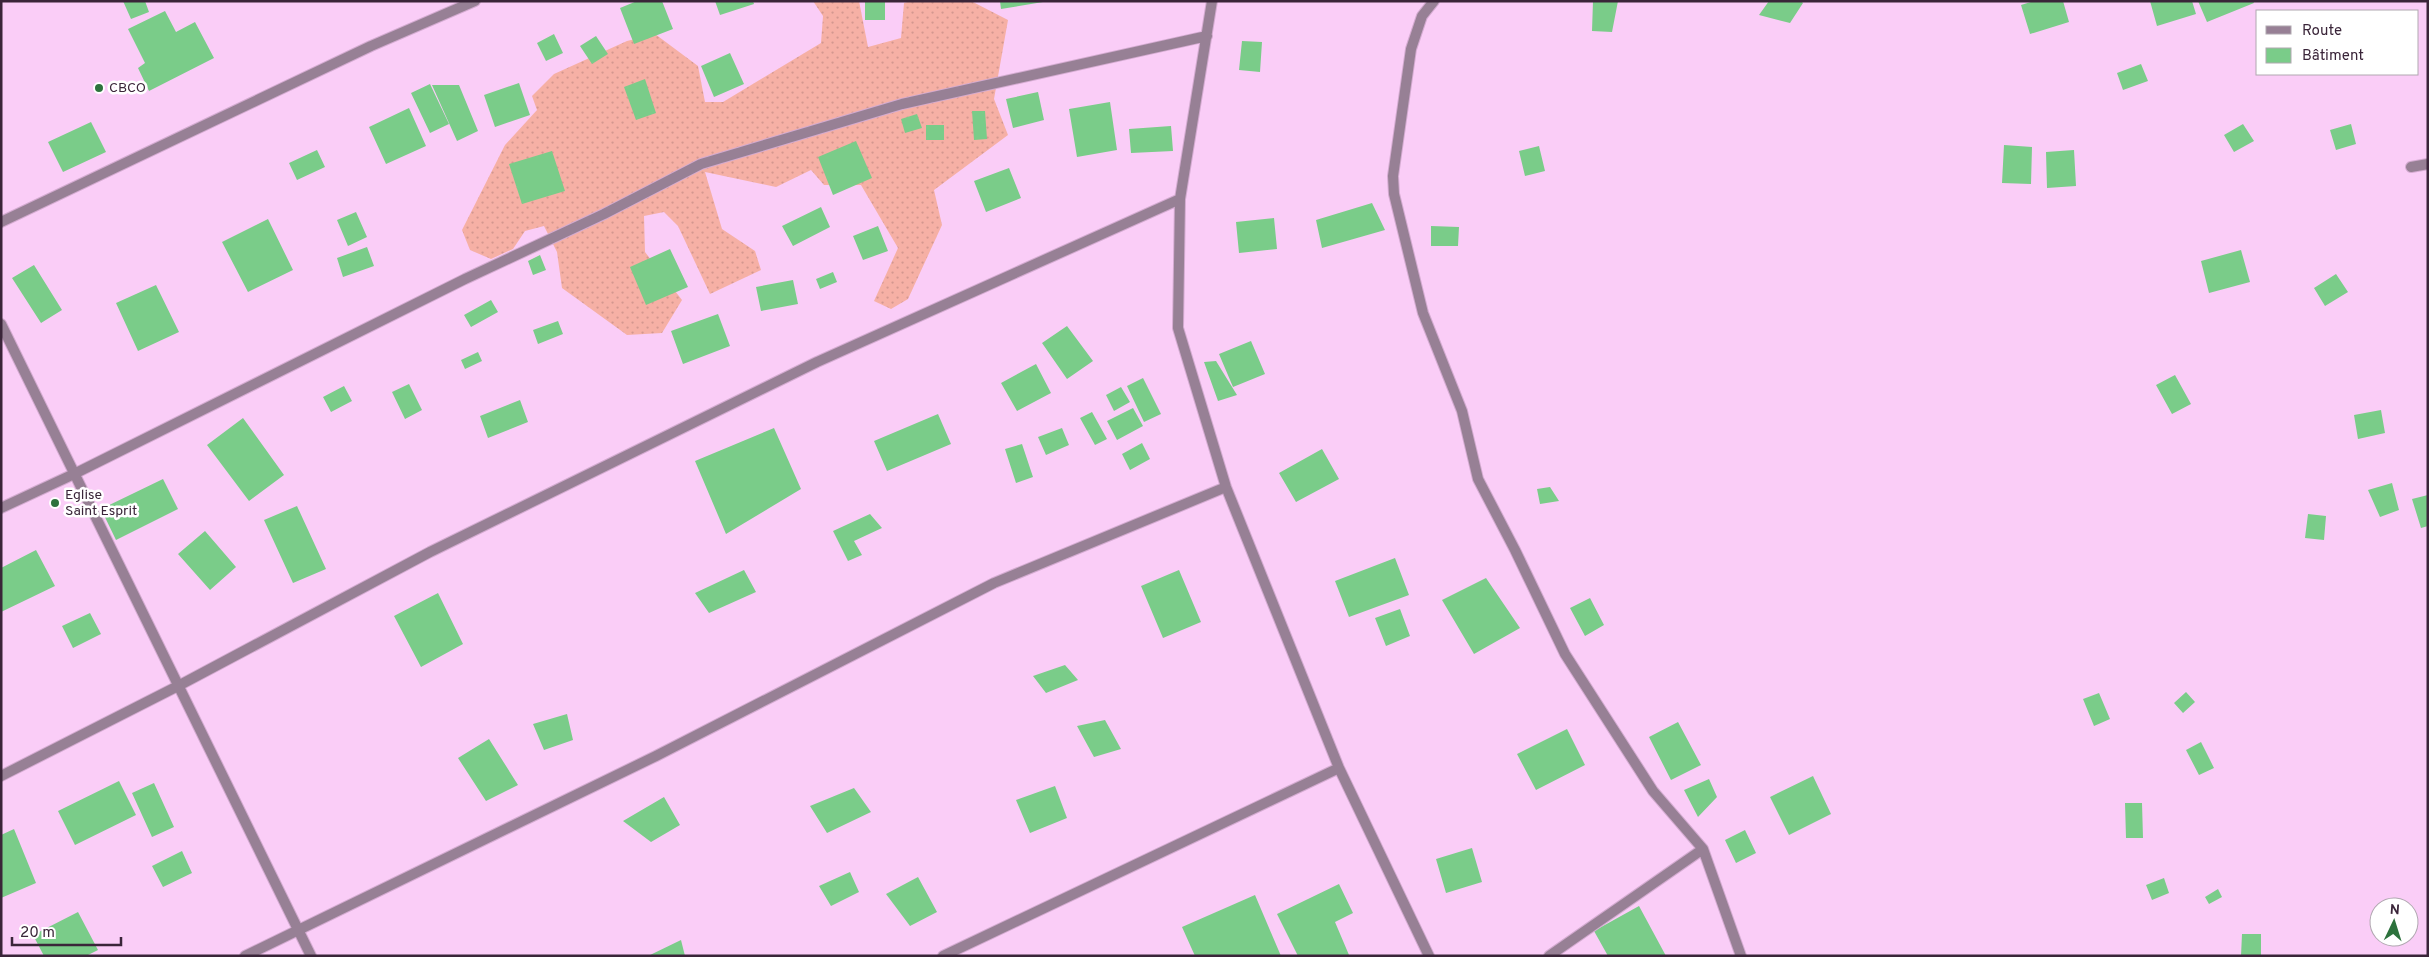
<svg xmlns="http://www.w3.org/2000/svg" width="2429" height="957" viewBox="0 0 2429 957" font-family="Overpass,sans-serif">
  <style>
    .grass { fill: url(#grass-dots) }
    .building { fill: #7acc89 }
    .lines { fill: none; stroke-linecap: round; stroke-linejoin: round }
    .minor-casing { stroke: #d4abd1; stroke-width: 12 }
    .minor { stroke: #978095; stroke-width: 10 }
    .poi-dot { fill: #2d723d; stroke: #fff; stroke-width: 2 }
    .labels { text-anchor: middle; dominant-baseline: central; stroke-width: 5; stroke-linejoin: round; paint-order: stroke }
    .poi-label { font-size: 14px; fill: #3a2539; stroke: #fff; text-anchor: start }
  </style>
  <defs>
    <pattern id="grass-dots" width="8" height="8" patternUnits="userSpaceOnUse" patternTransform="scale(1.25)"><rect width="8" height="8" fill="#f6b0a5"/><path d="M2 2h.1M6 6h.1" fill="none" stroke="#d4978f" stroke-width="1.8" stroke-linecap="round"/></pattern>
  </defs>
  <rect width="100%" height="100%" fill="#facdf7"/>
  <path class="grass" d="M 813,1 L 859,1 L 868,47 L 901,38 L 904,3 L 911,1 L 971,1 L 1008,20 L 994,99 L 1008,135 L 934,190 L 942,225 L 908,299 L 891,309 L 874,301 L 898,248 L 861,185 L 824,185 L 811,170 L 776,187 L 705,172 L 722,229 L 755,251 L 761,270 L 710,294 L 678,226 L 664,212 L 644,216 L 645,252 L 682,300 L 662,333 L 627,335 L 562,288 L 557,252 L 544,226 L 525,231 L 513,249 L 491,259 L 470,250 L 462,230 L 505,145 L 537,110 L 532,96 L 554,74 L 627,41 L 655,34 L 698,66 L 705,102 L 723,102 L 821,43 L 823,16 Z"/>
  <path class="building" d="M 123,1 L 145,1 L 149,12 L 131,19 Z
    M 637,1 L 662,1 L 673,29 L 634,44 L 620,8 Z
    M 715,1 L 753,1 L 754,4 L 720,15 Z
    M 865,1 L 885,1 L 885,20 L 865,20 Z
    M 1000,1 L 1043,1 L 1043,2 L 1001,9 Z
    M 1593,1 L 1618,1 L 1612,32 L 1592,31 Z
    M 1769,1 L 1801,1 L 1803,3 L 1790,23 L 1759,15 Z
    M 2034,1 L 2063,1 L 2069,22 L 2030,34 L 2021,5 Z
    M 2150,1 L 2192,1 L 2196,14 L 2157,26 Z
    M 2198,1 L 2253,1 L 2254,3 L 2207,22 Z
    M 165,11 L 176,32 L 195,22 L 214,58 L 149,91 L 138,68 L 145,63 L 128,29 Z
    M 554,34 L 563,53 L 546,61 L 537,43 Z
    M 596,36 L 608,54 L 592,64 L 580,46 Z
    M 1242,41 L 1262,42 L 1260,72 L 1239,70 Z
    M 730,53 L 744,84 L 714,97 L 701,66 Z
    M 2141,64 L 2148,81 L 2123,90 L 2117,73 Z
    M 645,79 L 656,113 L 636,120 L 624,87 Z
    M 519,83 L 530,115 L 495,127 L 484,95 Z
    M 430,84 L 449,124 L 430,133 L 411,93 Z
    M 432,85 L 459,85 L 478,131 L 457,141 Z
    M 1038,92 L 1044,120 L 1013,128 L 1006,99 Z
    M 1110,102 L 1117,150 L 1077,157 L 1069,109 Z
    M 409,108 L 426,146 L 386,164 L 369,127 Z
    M 972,111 L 985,111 L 987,139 L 974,140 Z
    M 917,114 L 922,128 L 905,133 L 901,119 Z
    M 91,122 L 106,152 L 63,172 L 48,142 Z
    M 2243,124 L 2254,141 L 2234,152 L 2224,135 Z
    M 2351,124 L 2356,144 L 2336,150 L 2330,130 Z
    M 926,125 L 944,125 L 944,140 L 926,140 Z
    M 1171,126 L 1173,151 L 1131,153 L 1129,129 Z
    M 856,141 L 872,178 L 833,195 L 818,157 Z
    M 2004,145 L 2032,147 L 2031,184 L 2002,183 Z
    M 1539,146 L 1545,171 L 1525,176 L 1519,151 Z
    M 317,150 L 325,167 L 297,180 L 289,163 Z
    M 2074,150 L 2076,186 L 2047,188 L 2046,152 Z
    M 552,151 L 565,191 L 522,204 L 509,164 Z
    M 1009,168 L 1021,198 L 986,212 L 974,181 Z
    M 1372,203 L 1385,230 L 1322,248 L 1316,220 Z
    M 821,207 L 830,227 L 793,246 L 782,226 Z
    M 356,212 L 367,237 L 348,246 L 337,220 Z
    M 1274,218 L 1277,249 L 1239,253 L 1236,222 Z
    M 268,219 L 293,270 L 248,292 L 222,242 Z
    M 878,226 L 888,251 L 863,260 L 853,236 Z
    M 1431,226 L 1459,227 L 1458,246 L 1431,246 Z
    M 367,247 L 374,266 L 343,277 L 337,258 Z
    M 670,249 L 688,287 L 646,305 L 630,267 Z
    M 2241,250 L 2250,282 L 2209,293 L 2201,261 Z
    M 540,255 L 546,270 L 533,275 L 528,261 Z
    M 34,265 L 62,310 L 41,323 L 12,278 Z
    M 833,272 L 837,282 L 820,289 L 816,279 Z
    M 2336,274 L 2348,292 L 2325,306 L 2314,288 Z
    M 793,280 L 798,304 L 761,311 L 756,287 Z
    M 156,285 L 179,332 L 138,351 L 116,303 Z
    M 491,300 L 498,312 L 471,327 L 464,315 Z
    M 718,314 L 730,346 L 683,364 L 671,331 Z
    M 558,321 L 563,334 L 538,344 L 533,330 Z
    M 1067,326 L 1093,361 L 1067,379 L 1042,343 Z
    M 1251,341 L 1265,374 L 1233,387 L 1219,354 Z
    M 478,352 L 482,361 L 465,369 L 461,360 Z
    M 1216,361 L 1237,395 L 1218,401 L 1204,362 Z
    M 1036,364 L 1051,393 L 1017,411 L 1001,383 Z
    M 2175,375 L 2191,404 L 2172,414 L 2156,385 Z
    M 1143,378 L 1161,414 L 1144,422 L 1127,386 Z
    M 409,384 L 422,410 L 405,419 L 392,392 Z
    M 344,386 L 352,401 L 331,412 L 323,397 Z
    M 1121,387 L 1130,402 L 1114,411 L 1106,395 Z
    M 520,400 L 528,422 L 488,438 L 480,416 Z
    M 1133,408 L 1143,426 L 1117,440 L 1107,421 Z
    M 2381,410 L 2385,433 L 2358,439 L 2354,415 Z
    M 1092,412 L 1107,439 L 1095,445 L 1080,418 Z
    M 938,414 L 951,444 L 887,471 L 874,441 Z
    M 243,418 L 284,475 L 249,501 L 207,445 Z
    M 774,428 L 801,489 L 726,534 L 695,461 Z
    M 1062,428 L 1069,445 L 1046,455 L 1038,437 Z
    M 1142,443 L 1150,459 L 1130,470 L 1122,454 Z
    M 1022,444 L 1033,477 L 1016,483 L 1005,449 Z
    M 1322,449 L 1339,479 L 1296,502 L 1279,473 Z
    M 163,479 L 178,509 L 116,540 L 101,509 Z
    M 2392,483 L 2399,510 L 2380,517 L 2368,490 Z
    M 1550,487 L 1559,501 L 1540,504 L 1537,489 Z
    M 2428,495 L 2428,526 L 2421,528 L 2412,499 Z
    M 297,506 L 326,569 L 293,583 L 264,520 Z
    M 870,514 L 882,528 L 854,541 L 862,555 L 848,561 L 833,531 Z
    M 2308,514 L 2326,516 L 2324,540 L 2305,538 Z
    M 205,531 L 236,567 L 210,590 L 178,554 Z
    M 36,550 L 55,586 L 1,612 L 1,568 Z
    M 1395,558 L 1409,595 L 1349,617 L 1335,581 Z
    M 744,570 L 756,592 L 709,613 L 695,593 Z
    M 1179,570 L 1201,622 L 1163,638 L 1141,586 Z
    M 1486,578 L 1520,628 L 1474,654 L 1442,600 Z
    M 438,593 L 463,644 L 421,667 L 394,616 Z
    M 1590,598 L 1604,625 L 1585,636 L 1570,608 Z
    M 1400,609 L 1410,636 L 1386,646 L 1375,618 Z
    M 90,613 L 101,634 L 73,648 L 62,626 Z
    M 1065,665 L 1078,680 L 1046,693 L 1033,676 Z
    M 2186,692 L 2195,702 L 2183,713 L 2174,703 Z
    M 2099,693 L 2110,719 L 2094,726 L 2083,699 Z
    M 567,714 L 573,740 L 544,750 L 533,724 Z
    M 1105,720 L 1121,749 L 1094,757 L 1077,726 Z
    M 1678,722 L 1701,765 L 1671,780 L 1649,737 Z
    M 1567,729 L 1585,765 L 1536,790 L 1517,754 Z
    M 489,739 L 518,785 L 486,801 L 458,758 Z
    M 2201,742 L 2214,768 L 2199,775 L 2186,750 Z
    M 1813,776 L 1831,814 L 1789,835 L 1770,797 Z
    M 1709,779 L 1717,797 L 1698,817 L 1684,790 Z
    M 119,781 L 136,815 L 75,845 L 58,811 Z
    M 154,783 L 174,827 L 152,837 L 132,793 Z
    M 1055,786 L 1067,818 L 1030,833 L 1016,800 Z
    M 854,788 L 871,812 L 827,833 L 810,806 Z
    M 664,797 L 680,825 L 651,842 L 623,821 Z
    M 2125,803 L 2142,803 L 2143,838 L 2126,838 Z
    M 14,829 L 36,883 L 1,898 L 1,835 Z
    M 1745,830 L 1756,853 L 1736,863 L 1725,840 Z
    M 1472,848 L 1482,882 L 1446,893 L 1436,859 Z
    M 182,851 L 192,873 L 163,887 L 152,866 Z
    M 850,872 L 859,892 L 831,906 L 819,886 Z
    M 918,877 L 937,912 L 910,926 L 886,894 Z
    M 2164,878 L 2169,893 L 2152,900 L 2146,885 Z
    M 1339,884 L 1353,913 L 1335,922 L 1349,955 L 1298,956 L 1277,914 Z
    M 2218,889 L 2222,897 L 2209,904 L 2205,897 Z
    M 1255,895 L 1281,956 L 1195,956 L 1182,927 Z
    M 1639,906 L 1666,956 L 1608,956 L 1594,931 Z
    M 78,912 L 98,950 L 86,956 L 44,956 L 33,935 Z
    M 2242,934 L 2261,934 L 2261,956 L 2241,956 Z
    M 681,940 L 685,956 L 648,956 Z"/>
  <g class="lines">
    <defs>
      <path id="minor" d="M 1212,1 L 1180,199 L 1178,328 L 1226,487 L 1339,768 L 1429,956
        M 1434,1 L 1422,16 L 1411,49 L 1393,176 L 1394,194 L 1423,313 L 1462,411 L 1478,479 L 1515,550 L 1565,654 L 1653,791 L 1703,849 L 1741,956
        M 2411,167 L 2428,164
        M 1,222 L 371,46 L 475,1
        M 1,324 L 311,956
        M 1,508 L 74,474 L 465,279 L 604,214 L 701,164 L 902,104 L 1207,36
        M 1,776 L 178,686 L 430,552 L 817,362 L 1180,199
        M 245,956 L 656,756 L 994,583 L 1226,487
        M 943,956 L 1339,768
        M 1549,956 L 1703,849"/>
    </defs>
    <use href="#minor" class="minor-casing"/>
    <use href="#minor" class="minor"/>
  </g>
  <g class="poi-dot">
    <circle cx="99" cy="88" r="5"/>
    <circle cx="55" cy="503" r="5"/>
  </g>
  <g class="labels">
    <g class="poi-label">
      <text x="109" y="88">CBCO</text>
      <text x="65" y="495">Eglise<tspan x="65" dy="16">Saint Esprit</tspan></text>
    </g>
  </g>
  <rect width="2429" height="957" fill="none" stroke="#3a2539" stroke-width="5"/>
  <rect x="2256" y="10" width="162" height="65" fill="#ffffff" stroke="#b0a8b0"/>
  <rect x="2266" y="26" width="25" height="8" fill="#978095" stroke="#b0a8b0"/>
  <text x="2302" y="35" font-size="15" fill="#3a2539">Route</text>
  <rect x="2266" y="48" width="25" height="15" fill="#7acc89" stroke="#b0a8b0"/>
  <text x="2302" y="60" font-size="15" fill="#3a2539">Bâtiment</text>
  <g transform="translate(2394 922) rotate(4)"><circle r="24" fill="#ffffff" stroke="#b0a8b0"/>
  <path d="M0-4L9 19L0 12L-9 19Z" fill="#2d723d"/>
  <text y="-8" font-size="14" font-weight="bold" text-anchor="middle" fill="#3a2539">N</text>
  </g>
  <path d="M12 937v8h109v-8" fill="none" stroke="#3a2539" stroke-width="2.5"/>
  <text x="20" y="937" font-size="15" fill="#3a2539" stroke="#ffffff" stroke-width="4" paint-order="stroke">20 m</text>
</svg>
